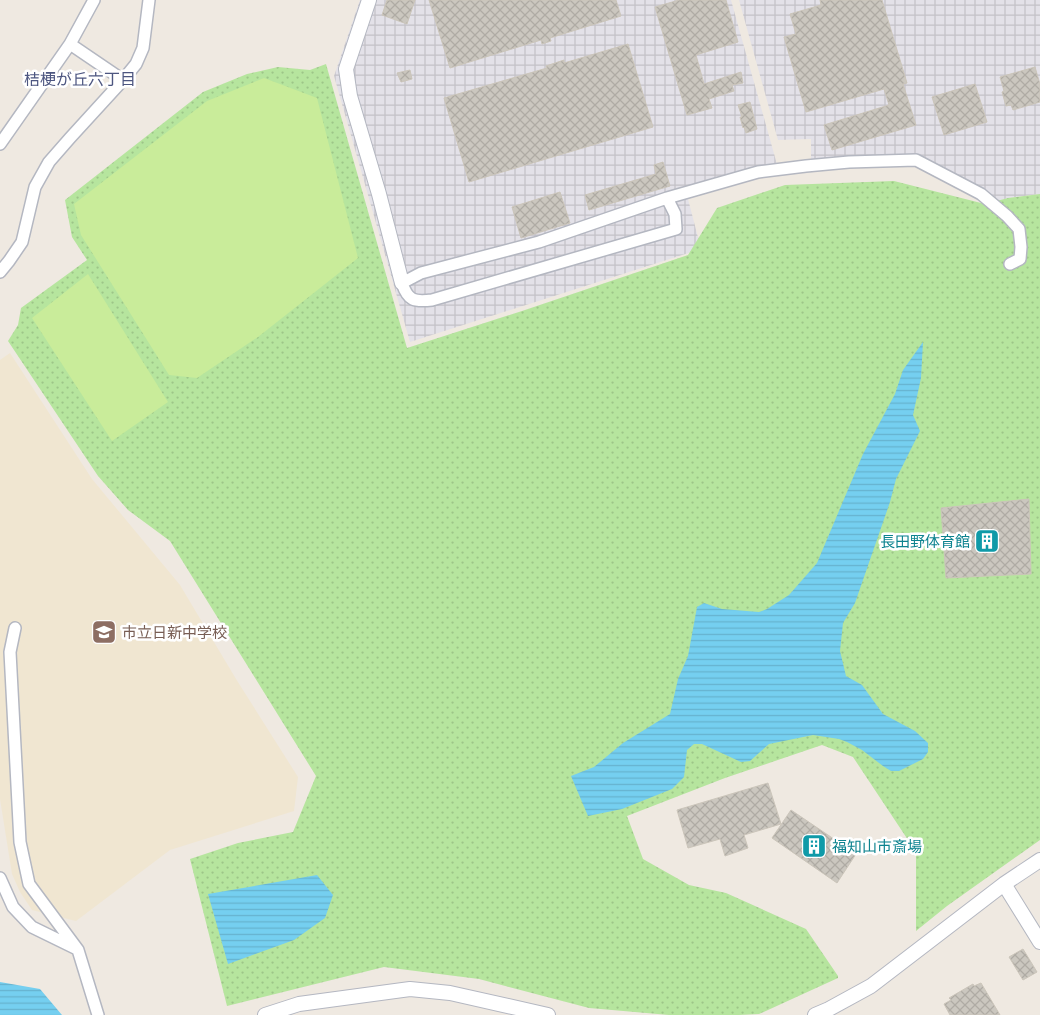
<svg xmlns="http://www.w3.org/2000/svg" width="1040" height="1015" viewBox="0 0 1040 1015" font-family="Montserrat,'Noto Sans JP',sans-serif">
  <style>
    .industrial { fill: url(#industrial-grid) }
    .education { fill: #f0e6d1 }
    .park { fill: url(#park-dots) }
    .pitch { fill: #c9ec9a }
    .water { fill: url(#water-rules) }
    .building { fill: url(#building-cross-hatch); stroke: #cbc5ba }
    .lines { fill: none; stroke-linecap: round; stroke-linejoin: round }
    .minor-casing { stroke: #b4b7c1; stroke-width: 14 }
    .tertiary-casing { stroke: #b4b7c1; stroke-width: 16 }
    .minor { stroke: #fff; stroke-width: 11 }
    .tertiary { stroke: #fff; stroke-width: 14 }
    .labels { text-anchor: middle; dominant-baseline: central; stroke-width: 5; stroke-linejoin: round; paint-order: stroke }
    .culture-label { font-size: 15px; fill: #0d838f; stroke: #fff; text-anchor: end }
    .education-label { font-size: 15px; fill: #785e54; stroke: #fff; text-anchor: start }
    .neighbourhood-label { font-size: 16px; fill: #4d5680; stroke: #fff }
  </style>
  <defs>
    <pattern id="industrial-grid" width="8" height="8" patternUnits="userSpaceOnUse" patternTransform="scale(1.25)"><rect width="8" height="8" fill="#e3e1e8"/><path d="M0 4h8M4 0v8" fill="none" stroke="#c3c1c7"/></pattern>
    <pattern id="park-dots" width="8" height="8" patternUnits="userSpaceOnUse" patternTransform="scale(1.25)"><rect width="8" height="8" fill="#b6e59e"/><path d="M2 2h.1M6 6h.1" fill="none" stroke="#9dc588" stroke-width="1.8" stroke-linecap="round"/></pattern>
    <pattern id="water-rules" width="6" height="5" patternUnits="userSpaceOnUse" patternTransform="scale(1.25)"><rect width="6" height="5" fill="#75cff0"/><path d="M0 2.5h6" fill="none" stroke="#66b2ce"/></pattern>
    <pattern id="building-cross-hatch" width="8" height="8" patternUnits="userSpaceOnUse" patternTransform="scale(1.25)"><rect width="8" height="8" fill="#cbc7bf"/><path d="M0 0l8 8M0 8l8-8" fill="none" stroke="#afaba4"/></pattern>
  </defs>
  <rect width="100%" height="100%" fill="#efe9e1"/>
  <path class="industrial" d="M 360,0 L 731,0 L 778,168 L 688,199 L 701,249 L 410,342 L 334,76 Z
    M 739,0 L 1040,0 L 1040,194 L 1008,198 L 991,203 L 915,164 L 811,169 L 811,139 L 778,140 Z"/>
  <path class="education" d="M 10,353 L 92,479 L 180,585 L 236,679 L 298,777 L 294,811 L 170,850 L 76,921 L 32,910 L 20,892 L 12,874 L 0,799 L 0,360 Z"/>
  <path class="park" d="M 326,64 L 407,348 L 522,311 L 688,255 L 717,208 L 785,185 L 894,181 L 985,204 L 1008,198 L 1040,194 L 1040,840 L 947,906 L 916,931 L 916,852 L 853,757 L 822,745 L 725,778 L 627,816 L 643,859 L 689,885 L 726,893 L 806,929 L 838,976 L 838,978 L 759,1014 L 739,1015 L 669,1015 L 589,1008 L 479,979 L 384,967 L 227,1006 L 190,859 L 238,843 L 293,832 L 316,776 L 170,541 L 128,510 L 98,476 L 8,341 L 18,325 L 21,308 L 87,260 L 72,237 L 65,200 L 203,92 L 247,74 L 278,67 L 310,70 Z"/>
  <path class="pitch" d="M 264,78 L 317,98 L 358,258 L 258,337 L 197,378 L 169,375 L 81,235 L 74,204 L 207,101 Z
    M 88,274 L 168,402 L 112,441 L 32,318 Z"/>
  <path class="water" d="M 923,342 L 921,378 L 913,415 L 920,431 L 896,479 L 890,502 L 855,603 L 843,623 L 840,651 L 846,676 L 862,685 L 883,714 L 915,731 L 928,743 L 928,752 L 923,759 L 899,771 L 891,771 L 883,766 L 862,750 L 847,742 L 839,739 L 813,735 L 769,744 L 750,761 L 741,762 L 702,744 L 694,744 L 687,750 L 684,777 L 672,789 L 622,809 L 588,816 L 571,776 L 594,767 L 623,743 L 670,714 L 678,679 L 688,656 L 697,607 L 704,603 L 722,609 L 759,612 L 767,609 L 789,595 L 817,563 L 863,454 L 895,394 L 903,370 Z
    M 317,875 L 333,895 L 325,918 L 294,940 L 228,964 L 208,894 Z
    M 0,982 L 40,989 L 62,1015 L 0,1015 Z"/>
  <path class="building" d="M 387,0 L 415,0 L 407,24 L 382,15 Z
    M 429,0 L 616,0 L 621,16 L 550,38 L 551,41 L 542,44 L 541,40 L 450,68 Z
    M 679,0 L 726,0 L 738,42 L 696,55 L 704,84 L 741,72 L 743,83 L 732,85 L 734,91 L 709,99 L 712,108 L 687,115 L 655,7 Z
    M 820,0 L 882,0 L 907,83 L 903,84 L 916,125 L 832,150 L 824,125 L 889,105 L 884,89 L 806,112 L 784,37 L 796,34 L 790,14 L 821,5 Z
    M 628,44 L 653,127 L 469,182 L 444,98 L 547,68 L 546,66 L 564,60 L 564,63 Z
    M 1035,67 L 1040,84 L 1040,102 L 1013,110 L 1011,105 L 1006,106 L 1002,92 L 1004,91 L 1000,77 Z
    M 410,70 L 412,79 L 401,82 L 397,73 Z
    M 975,84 L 987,122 L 944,135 L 932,97 Z
    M 750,102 L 757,129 L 746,133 L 744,127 L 743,128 L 740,117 L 742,117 L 738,105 Z
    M 663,162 L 670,186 L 589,210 L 585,195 L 656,174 L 654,165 Z
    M 560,192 L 570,223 L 521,238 L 512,207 Z
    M 1029,499 L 1031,574 L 946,578 L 941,508 Z
    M 768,783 L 781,824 L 744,835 L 748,848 L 725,856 L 720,839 L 688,848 L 677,810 Z
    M 791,810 L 856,854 L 837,883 L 772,838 Z
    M 1023,949 L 1037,972 L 1023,980 L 1009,957 Z
    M 981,983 L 1000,1015 L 950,1015 L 944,1004 L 951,1000 L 949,998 L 973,984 L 974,986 Z"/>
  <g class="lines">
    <defs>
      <path id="minor" d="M 70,44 L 123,80
        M 0,144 L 70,44 L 94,0
        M 667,198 L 675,214 L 676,229 L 432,300 C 414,302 408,301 402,283 L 421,273 L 539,242 L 667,198 L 758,172 L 806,166 L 849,162 L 916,160 L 981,194 L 1007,216 L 1019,229 L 1021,247 L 1020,259 L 1010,264
        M 0,272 L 9,261 L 22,242 L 35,187 L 49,162 L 70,138 L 123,80 L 136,64 L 143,48 L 149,0
        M 15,628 L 10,652 L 20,842 L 29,884 L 78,950 L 98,1015
        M 0,878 L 13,907 L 32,927 L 77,949"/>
      <path id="tertiary" d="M 369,0 L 346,69 L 350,96 L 379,194 L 402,283
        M 1004,884 L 1040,942
        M 265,1015 L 299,1004 L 410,989 L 450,993 L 548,1015
        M 815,1015 L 829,1009 L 871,986 L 1004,884 L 1040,860"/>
    </defs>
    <use href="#minor" class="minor-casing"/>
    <use href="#tertiary" class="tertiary-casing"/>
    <use href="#minor" class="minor"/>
    <use href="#tertiary" class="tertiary"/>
  </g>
  <defs>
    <symbol id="building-square" viewBox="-11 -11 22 22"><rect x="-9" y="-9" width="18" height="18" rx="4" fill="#0f9aa8" stroke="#fff"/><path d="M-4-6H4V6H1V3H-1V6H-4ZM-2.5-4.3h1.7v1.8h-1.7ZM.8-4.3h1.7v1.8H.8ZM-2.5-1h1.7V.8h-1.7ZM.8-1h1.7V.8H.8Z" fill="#fff"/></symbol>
    <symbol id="school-square" viewBox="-11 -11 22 22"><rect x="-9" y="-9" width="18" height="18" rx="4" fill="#8d6e63" stroke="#fff"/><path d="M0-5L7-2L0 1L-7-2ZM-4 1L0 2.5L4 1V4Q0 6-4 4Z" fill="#fff"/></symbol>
  </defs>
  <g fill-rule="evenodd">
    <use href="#building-square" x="973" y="527" width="28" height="28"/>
    <use href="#school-square" x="90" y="618" width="28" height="28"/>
    <use href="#building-square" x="800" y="832" width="28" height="28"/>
  </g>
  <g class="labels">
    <g class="culture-label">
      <text x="970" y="541">長田野体育館</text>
      <text x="832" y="846" text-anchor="start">福知山市斎場</text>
    </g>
    <g class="education-label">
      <text x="122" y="632">市立日新中学校</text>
    </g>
    <g class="neighbourhood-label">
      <text x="80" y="79">桔梗が丘六丁目</text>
    </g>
  </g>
</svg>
